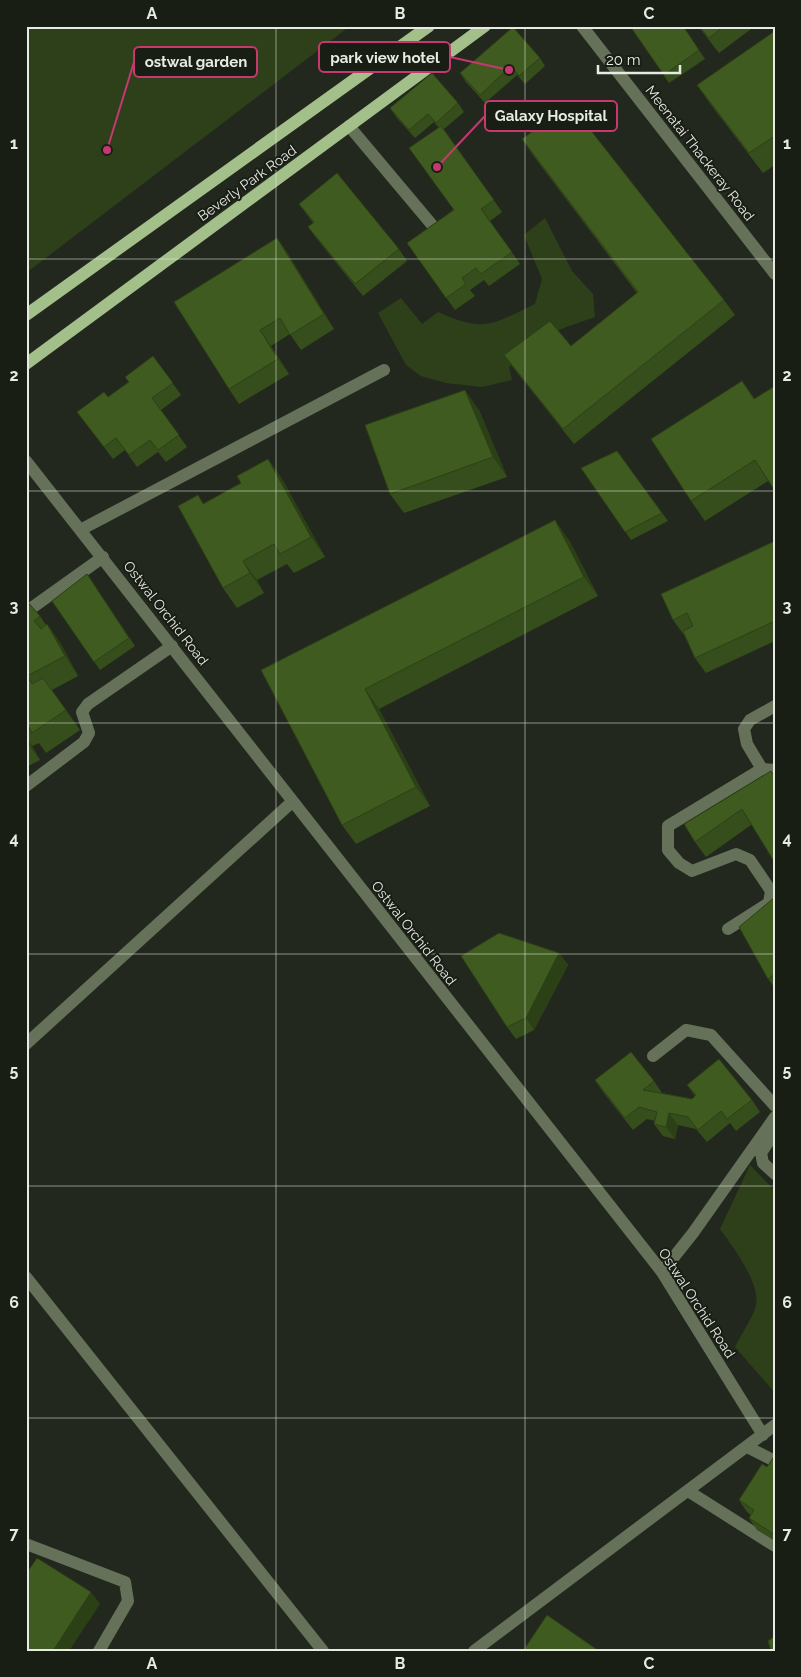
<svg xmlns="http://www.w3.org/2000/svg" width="801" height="1677" viewBox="0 0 801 1677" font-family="Raleway,sans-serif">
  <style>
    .green { fill: #2d401a }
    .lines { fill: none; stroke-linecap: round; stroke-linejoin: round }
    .minor { stroke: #657259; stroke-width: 12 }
    .major { stroke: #a3c08b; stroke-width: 12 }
    .wall { fill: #364e1c }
    .shaded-wall { fill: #2c4016 }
    .building { fill: #3f5b20; stroke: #2c4016 }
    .grid { fill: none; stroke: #e7ebe4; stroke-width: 1; stroke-opacity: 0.55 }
    .labels { text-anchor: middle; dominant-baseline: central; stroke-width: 4; stroke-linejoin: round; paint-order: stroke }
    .street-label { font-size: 14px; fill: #e7ebe4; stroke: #191e15 }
    .leader { fill: none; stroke: #c83870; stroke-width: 2 }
    .callout-dot { fill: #c83870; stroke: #191e15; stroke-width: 2 }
    .callout { fill: #191e15; stroke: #c83870; stroke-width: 2 }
    .callout-label { font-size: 15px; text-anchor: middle; font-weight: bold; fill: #e7ebe4 }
    .neatline { fill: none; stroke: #e7ebe4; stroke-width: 2 }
    .grid-label { font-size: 16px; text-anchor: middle; font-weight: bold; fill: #e7ebe4 }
  </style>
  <rect width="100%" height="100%" fill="#23281e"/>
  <path class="green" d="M 26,26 L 350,26 L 26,273 Z
    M 545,218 L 572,271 L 593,294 L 595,317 L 561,329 L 509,367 L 512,380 L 482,387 L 446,383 L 421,376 L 406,365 L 378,313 L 401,298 L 422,324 L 438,312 C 485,333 491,325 535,304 L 542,279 L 524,235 Z
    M 750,1165 L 775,1191 L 775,1393 L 735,1347 C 741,1334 753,1318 756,1305 C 760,1282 733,1247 720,1229 Z"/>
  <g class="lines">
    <path class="minor" d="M 582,26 L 775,274
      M 349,126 L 438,232
      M 26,461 L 662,1272 L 763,1435
      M 82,529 L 384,370
      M 26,612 L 103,557
      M 762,769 L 747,744 L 744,729 L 750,720 L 775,706
      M 26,786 L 84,742 L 89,733 L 82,712 L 88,704 L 172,646
      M 728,929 L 769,903 L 771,891 L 750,860 L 736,854 L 692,871 L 679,863 L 668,850 L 668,826 L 762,769 L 775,770
      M 26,1044 L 292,802
      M 653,1056 L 686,1030 L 711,1035 L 775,1106
      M 775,1132 L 761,1153 L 763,1163 L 775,1174
      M 662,1272 L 693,1233 L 775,1117
      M 26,1277 L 323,1651
      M 747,1447 L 775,1461
      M 688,1491 L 775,1546
      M 26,1544 L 125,1582 L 128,1601 L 99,1651
      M 474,1651 L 775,1425"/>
    <path class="major" d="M 26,315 L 429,26
      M 26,364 L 485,26"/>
  </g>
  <path class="wall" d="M 630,26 L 683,26 L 705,59 L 669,83 Z
    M 698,26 L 755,26 L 719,53 Z
    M 775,31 L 775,165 L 763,173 L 711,105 L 697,85 Z
    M 540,58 L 545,66 L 525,84 L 517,75 L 485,103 L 466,82 L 460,73 Z
    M 458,103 L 464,112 L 444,129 L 502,212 L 490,221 L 520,264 L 489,286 L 484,280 L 470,290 L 475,296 L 455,310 L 407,243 L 453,210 L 439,128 L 434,122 L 415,138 L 396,117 L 390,108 Z
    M 522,139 L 724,300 L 735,315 L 574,444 L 515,370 L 504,355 L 571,346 L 637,293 L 532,154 Z
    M 299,204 L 399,249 L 407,261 L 363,296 L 317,239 L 308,227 L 313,223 Z
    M 277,238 L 288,254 L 334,329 L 301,350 L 290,334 L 271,346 L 289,374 L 239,404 L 229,389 Z
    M 153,356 L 181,395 L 161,410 L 187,447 L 166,462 L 158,452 L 137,467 L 125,450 L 113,459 L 77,412 L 108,397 L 128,382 Z
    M 742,381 L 755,399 L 768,481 L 705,521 L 691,501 Z
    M 479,410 L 507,477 L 404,513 L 390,494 Z
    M 617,451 L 668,521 L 631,540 L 581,468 Z
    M 268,459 L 282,479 L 325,557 L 294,573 L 287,564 L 257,580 L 264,593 L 237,608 L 223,588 L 198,495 L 204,504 L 241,483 Z
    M 569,540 L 598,596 L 379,709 L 430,806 L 356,844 L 342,825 L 261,670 Z
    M 775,541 L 775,641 L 706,673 L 695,658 L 684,635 L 673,620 Z
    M 87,574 L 135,646 L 100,670 L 52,601 Z
    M 26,600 L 40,616 L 46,625 L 47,624 L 61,644 L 78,676 L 52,690 L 80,730 L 46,753 L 39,743 L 32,746 L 40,760 L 26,767 Z
    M 771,771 L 751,825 L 706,857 L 695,842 Z
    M 775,897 L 775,988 L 768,979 Z
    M 559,953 L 568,965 L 534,1030 L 516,1039 L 507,1027 Z
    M 595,1080 L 654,1081 L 662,1093 L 692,1099 L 695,1096 L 687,1085 L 752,1100 L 760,1112 L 736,1131 L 730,1123 L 707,1142 L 696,1129 L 678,1125 L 675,1139 L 663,1136 L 654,1124 L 655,1121 L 647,1119 L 633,1130 L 603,1092 Z
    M 775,1455 L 775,1541 L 757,1530 L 749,1518 L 751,1515 L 747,1512 L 739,1500 L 767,1467 Z"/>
  <path class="shaded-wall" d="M 277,238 L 288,254 L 334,329 L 324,314 Z
    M 260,330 L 271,346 L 289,374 L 278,359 Z
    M 465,390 L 479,410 L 507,477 L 493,457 Z
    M 268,459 L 282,479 L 325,557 L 311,537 Z
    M 555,520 L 569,540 L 598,596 L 584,577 Z
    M 243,561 L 257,580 L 264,593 L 250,573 Z
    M 47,624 L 61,644 L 78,676 L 65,656 Z
    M 365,689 L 379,709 L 430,806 L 416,787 Z
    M 26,737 L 32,746 L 40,760 L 26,741 Z
    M 559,953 L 568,965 L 534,1030 L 526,1018 Z
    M 669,1113 L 678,1125 L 675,1139 L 666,1127 Z
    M 91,1592 L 100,1604 L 69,1651 L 53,1651 Z"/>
  <path class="building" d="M 630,26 L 683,26 L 699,50 L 664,75 Z
    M 699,26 L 724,26 L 709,38 Z
    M 513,27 L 540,58 L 519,76 L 511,66 L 480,95 L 460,73 Z
    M 775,31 L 775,136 L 749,153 L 697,85 Z
    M 432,73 L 458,103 L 436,123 L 428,114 L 409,130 L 390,108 Z
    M 570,104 L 724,300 L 563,429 L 504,355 L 550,321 L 571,346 L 638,292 L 522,139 Z
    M 441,126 L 494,200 L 481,209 L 512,252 L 481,274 L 476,268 L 462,278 L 466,284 L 446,298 L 407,243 L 454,210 L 409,148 Z
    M 337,173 L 399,249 L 355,284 L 308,227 L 314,222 L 299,204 Z
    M 277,238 L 324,314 L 290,335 L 280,318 L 260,330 L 278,359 L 229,389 L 174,302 Z
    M 153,356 L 173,383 L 152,398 L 179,435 L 158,450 L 150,440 L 129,455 L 116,438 L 104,447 L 77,412 L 104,392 L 108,397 L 129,382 L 125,377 Z
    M 742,381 L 754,399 L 775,386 L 775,491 L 755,460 L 691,501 L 651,439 Z
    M 465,390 L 493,457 L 390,494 L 365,425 Z
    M 617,451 L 662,513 L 625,532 L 581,468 Z
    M 268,459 L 311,537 L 280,554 L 274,544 L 243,561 L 250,573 L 223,588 L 178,506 L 198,495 L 203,504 L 241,483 L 237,476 Z
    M 555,520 L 584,577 L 365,689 L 416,787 L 342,825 L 261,670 Z
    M 775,541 L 775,621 L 695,658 L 683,631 L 693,626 L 687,613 L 673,620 L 661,594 Z
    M 87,574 L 129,638 L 94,662 L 52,601 Z
    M 26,600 L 40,616 L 34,621 L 41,629 L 47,624 L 65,656 L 27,676 L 32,684 L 43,678 L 66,710 L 32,733 L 26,722 Z
    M 771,771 L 775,777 L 775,863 L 742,809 L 695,842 L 684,824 Z
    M 775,897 L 775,974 L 768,979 L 739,927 Z
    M 499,933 L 559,953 L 526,1018 L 507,1027 L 461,956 Z
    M 631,1052 L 654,1081 L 643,1090 L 692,1099 L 696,1095 L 687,1085 L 719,1059 L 752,1100 L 727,1119 L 721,1111 L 698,1130 L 688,1117 L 669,1113 L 666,1127 L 654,1124 L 657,1112 L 639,1107 L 625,1118 L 595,1080 Z
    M 775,1455 L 775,1535 L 749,1518 L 754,1510 L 739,1500 L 762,1464 L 767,1467 Z
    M 37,1558 L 91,1592 L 53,1651 L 26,1651 L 26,1574 Z
    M 547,1615 L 599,1651 L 523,1651 Z
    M 775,1636 L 775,1651 L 771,1651 L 768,1641 Z"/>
  <path class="grid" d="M 276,26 L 276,1651M 525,26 L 525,1651M 26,259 L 775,259M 26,491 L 775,491M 26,723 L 775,723M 26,954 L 775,954M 26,1186 L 775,1186M 26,1418 L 775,1418"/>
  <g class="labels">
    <g class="street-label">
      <text transform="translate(700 153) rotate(52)">Meenatai Thackeray Road</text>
      <text transform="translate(247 183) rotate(-36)">Beverly Park Road</text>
      <text transform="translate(166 613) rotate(52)">Ostwal Orchid Road</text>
      <text transform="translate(414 933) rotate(52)">Ostwal Orchid Road</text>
      <text transform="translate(697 1303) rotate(57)">Ostwal Orchid Road</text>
    </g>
  </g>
  <path class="leader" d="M509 70L450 57M107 150L134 62M437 167L485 116"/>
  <g class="callout-dot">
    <circle cx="509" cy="70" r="5"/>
    <circle cx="107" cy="150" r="5"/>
    <circle cx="437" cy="167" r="5"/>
  </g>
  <g class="callout">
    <rect x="319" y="42" width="131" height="30" rx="5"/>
    <rect x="134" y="47" width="123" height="30" rx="5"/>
    <rect x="485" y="101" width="132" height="30" rx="5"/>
  </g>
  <g class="callout-label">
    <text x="385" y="63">park view hotel</text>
    <text x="196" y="67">ostwal garden</text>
    <text x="551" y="121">Galaxy Hospital</text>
  </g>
  <rect width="801" height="1677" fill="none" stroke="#191e15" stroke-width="55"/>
  <path d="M598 65v8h82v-8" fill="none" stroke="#e7ebe4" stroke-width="2.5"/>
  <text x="606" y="65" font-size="15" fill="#e7ebe4" stroke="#191e15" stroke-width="4" paint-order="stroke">20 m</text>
  <rect x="28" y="28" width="746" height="1622" class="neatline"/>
  <g class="grid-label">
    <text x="152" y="19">A</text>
    <text x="400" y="19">B</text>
    <text x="649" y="19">C</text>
    <text x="14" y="149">1</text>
    <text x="787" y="149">1</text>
    <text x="14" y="381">2</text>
    <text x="787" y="381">2</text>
    <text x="14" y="612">3</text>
    <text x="787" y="612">3</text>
    <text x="14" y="844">4</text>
    <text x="787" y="844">4</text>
    <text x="14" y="1076">5</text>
    <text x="787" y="1076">5</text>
    <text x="14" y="1308">6</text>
    <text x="787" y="1308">6</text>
    <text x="14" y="1539">7</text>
    <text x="787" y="1539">7</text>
    <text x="152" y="1669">A</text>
    <text x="400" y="1669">B</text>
    <text x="649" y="1669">C</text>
  </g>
</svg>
